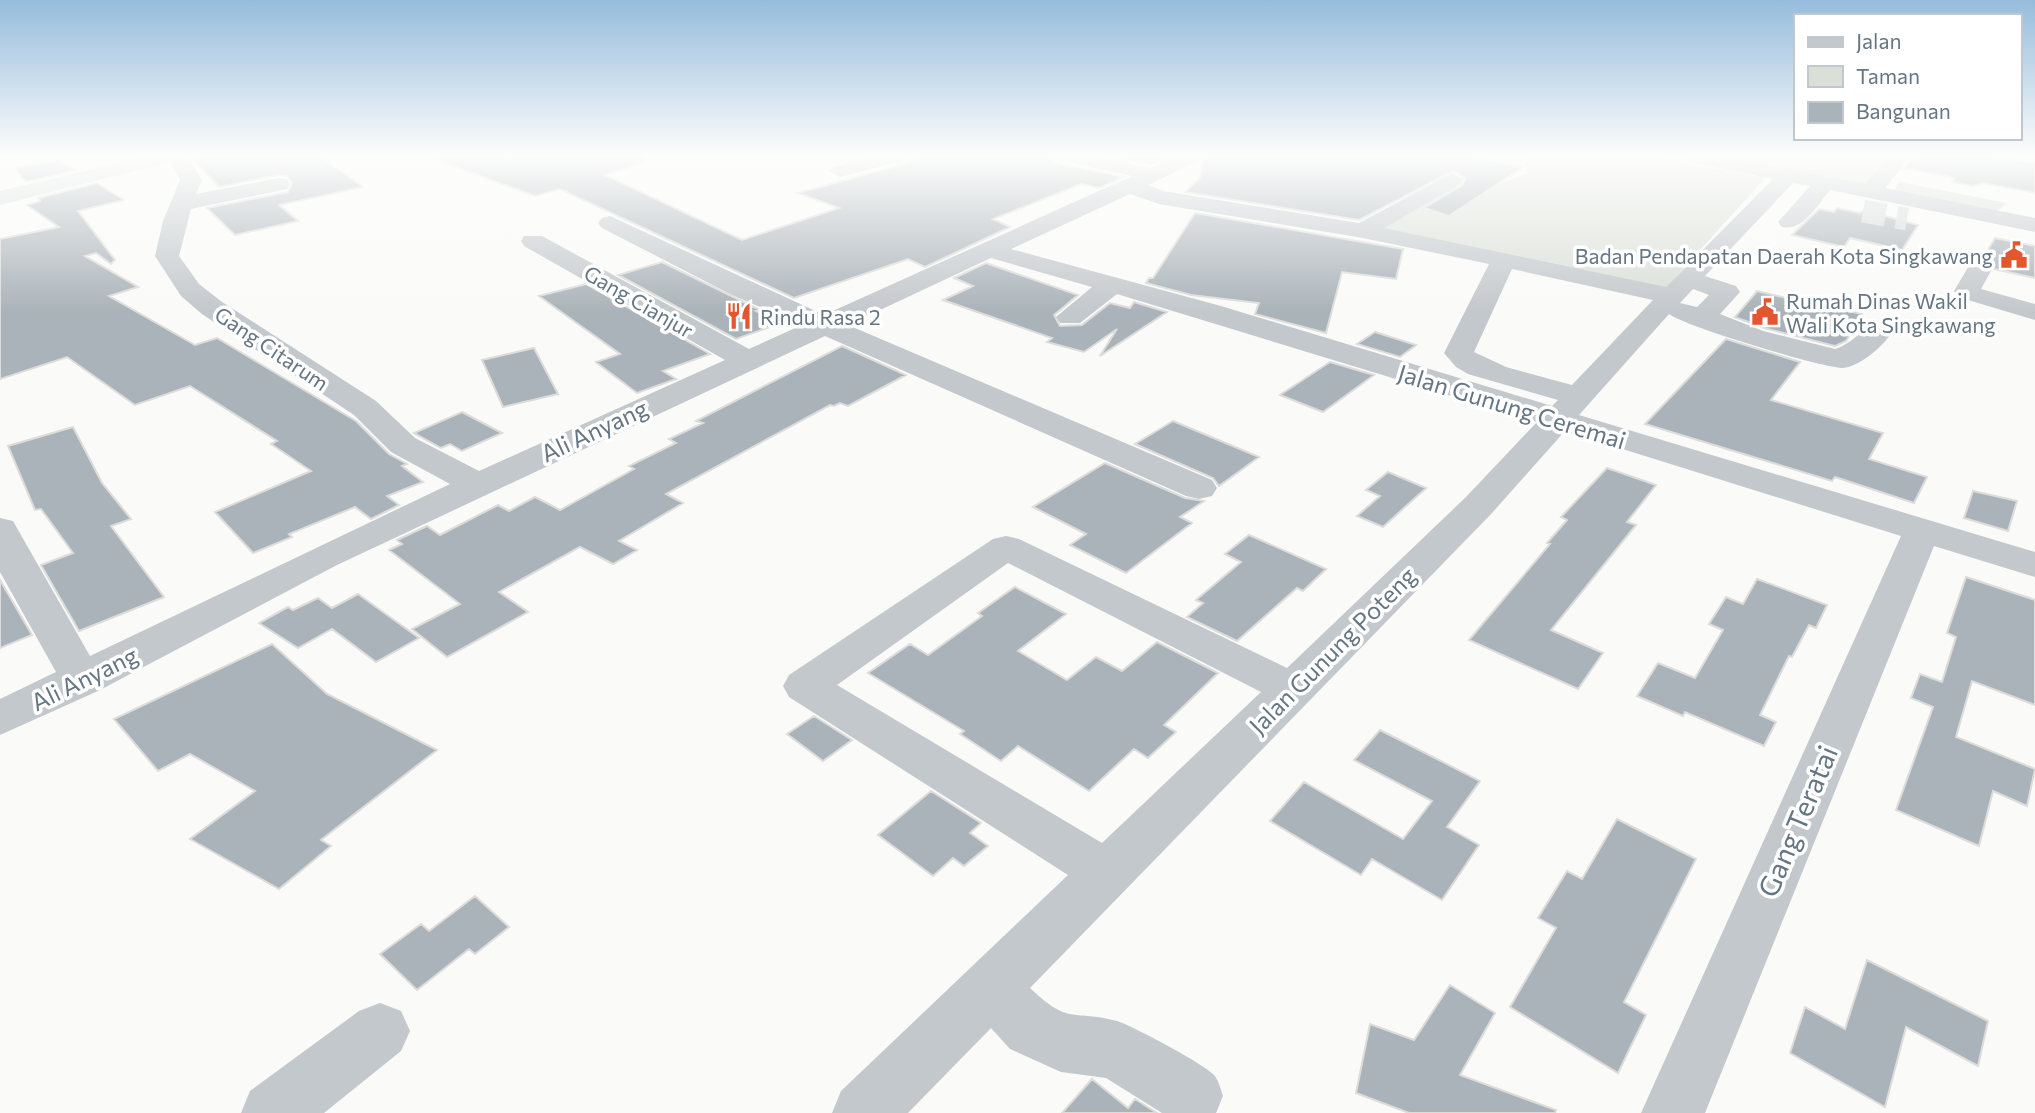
<svg xmlns="http://www.w3.org/2000/svg" width="2035" height="1113" viewBox="0 0 2035 1113" font-family="Commissioner,sans-serif">
  <style>
    .green { fill: #dadfd7 }
    .building { fill: #aab3b9; stroke: #dcdcda; stroke-width: 2 }
    .lines { fill: none; stroke-linecap: round; stroke-linejoin: round }
    .minor-tunnel { stroke: #d5d9db; stroke-width: 23; stroke-dasharray: 23 11; stroke-linecap: butt }
    .minor { fill: #c3c8cc; fill-rule: evenodd }
    .highway { fill: #d6dbdf; fill-rule: evenodd }
    .labels { text-anchor: middle; dominant-baseline: central; stroke-width: 7; stroke-linejoin: round; paint-order: stroke }
    .far-poi-label { font-size: 21px; fill: #657683; stroke: #fff; text-anchor: start }
    .far-street-label { font-size: 21px; fill: #657683; stroke: #fff }
    .street-label { font-size: 24px; fill: #657683; stroke: #fff }
    .near-street-label { font-size: 28px; fill: #657683; stroke: #fff }
  </style>
  <rect width="100%" height="100%" fill="#fafaf8"/>
  <path class="green" d="M 1531,156 L 1652,156 L 1765,178 L 1664,290 L 1380,229 L 1462,176 L 1502,183 L 1528,173 L 1525,163 Z
    M 1708,156 L 1888,156 L 1866,187 Z
    M 1900,182 L 2006,203 L 1995,214 L 1892,193 Z"/>
  <path class="building" d="M 190,156 L 320,156 L 363,187 L 279,205 L 298,221 L 235,235 L 207,208 L 288,192 L 292,183 L 287,176 L 278,175 L 219,187 Z
    M 434,156 L 645,156 L 646,162 L 605,175 L 742,240 L 839,208 L 798,193 L 907,163 L 917,156 L 1051,156 L 1056,163 L 1124,177 L 1099,188 L 1081,184 L 993,219 L 1010,227 L 925,267 L 908,259 L 794,298 L 560,189 L 535,196 L 434,159 Z
    M 1105,156 L 1172,156 L 1151,165 Z
    M 1207,156 L 1472,156 L 1523,167 L 1449,216 L 1424,208 L 1462,185 L 1466,178 L 1453,171 L 1359,220 L 1185,192 L 1200,178 L 1202,162 Z
    M 1914,156 L 1992,156 L 2035,163 L 2035,193 L 1983,183 L 1973,186 L 1952,182 L 1955,178 L 1904,168 Z
    M 58,160 L 76,170 L 26,182 L 15,168 Z
    M 97,183 L 124,200 L 78,211 L 115,260 L 111,264 L 96,253 L 85,256 L 138,287 L 109,296 L 195,345 L 217,338 L 257,362 L 356,421 L 389,454 L 407,464 L 402,466 L 423,482 L 387,496 L 399,505 L 371,519 L 355,507 L 289,534 L 292,537 L 253,553 L 215,512 L 311,471 L 271,444 L 277,441 L 190,386 L 135,405 L 67,357 L 0,379 L 0,239 L 59,227 L 27,205 L 40,201 L 38,198 Z
    M 1837,208 L 1860,213 L 1864,210 L 1918,225 L 1902,250 L 1850,238 L 1844,247 L 1792,235 L 1819,209 L 1834,212 Z
    M 1195,213 L 1403,249 L 1396,279 L 1342,272 L 1326,333 L 1255,314 L 1259,303 L 1191,295 L 1146,283 L 1149,278 L 1153,278 Z
    M 1995,238 L 2035,246 L 2035,278 L 1994,269 L 1990,262 L 1982,259 Z
    M 662,262 L 760,310 L 756,311 L 781,323 L 736,339 L 618,275 Z
    M 986,263 L 1078,295 L 1054,315 L 1060,326 L 1082,325 L 1110,303 L 1130,308 L 1134,302 L 1167,312 L 1100,356 L 1117,329 L 1084,352 L 1047,342 L 1052,338 L 943,300 L 973,286 L 954,278 Z
    M 586,284 L 710,354 L 663,371 L 676,379 L 637,393 L 596,362 L 620,354 L 539,296 Z
    M 1757,291 L 1808,303 L 1862,314 L 1846,341 L 1835,346 L 1764,328 L 1735,317 Z
    M 1375,332 L 1416,345 L 1400,357 L 1357,344 Z
    M 1726,339 L 1800,362 L 1771,400 L 1883,433 L 1869,459 L 1927,477 L 1914,503 L 1835,477 L 1832,481 L 1645,424 Z
    M 842,346 L 906,375 L 848,406 L 840,403 L 834,406 L 830,405 L 666,494 L 683,503 L 619,541 L 637,550 L 613,564 L 580,547 L 499,592 L 528,612 L 447,657 L 412,629 L 460,604 L 389,550 L 402,544 L 397,540 L 427,526 L 440,535 L 498,505 L 509,511 L 535,497 L 560,510 L 634,469 L 629,466 L 676,443 L 669,439 L 703,423 L 696,421 Z
    M 534,348 L 558,394 L 503,407 L 482,360 Z
    M 1330,362 L 1374,375 L 1323,412 L 1280,395 Z
    M 462,412 L 502,433 L 462,451 L 450,444 L 441,448 L 414,433 Z
    M 1173,421 L 1259,457 L 1219,486 L 1213,478 L 1135,444 Z
    M 73,427 L 102,483 L 131,519 L 111,526 L 164,597 L 79,631 L 41,565 L 73,553 L 41,509 L 35,510 L 8,446 Z
    M 1105,463 L 1185,498 L 1204,501 L 1180,517 L 1192,523 L 1126,573 L 1070,545 L 1086,534 L 1033,507 Z
    M 1607,468 L 1656,485 L 1627,522 L 1636,525 L 1551,630 L 1603,653 L 1578,689 L 1469,640 L 1550,544 L 1547,543 L 1567,520 L 1561,517 Z
    M 1388,472 L 1426,488 L 1383,527 L 1357,516 L 1380,496 L 1366,490 Z
    M 1973,491 L 2017,501 L 2008,531 L 1964,518 Z
    M 1249,535 L 1326,569 L 1303,591 L 1297,588 L 1237,641 L 1187,617 L 1203,603 L 1196,600 L 1241,562 L 1225,554 Z
    M 1966,577 L 2035,600 L 2035,705 L 1972,681 L 1956,737 L 2035,769 L 2027,806 L 1993,791 L 1979,846 L 1896,810 L 1933,707 L 1911,698 L 1920,674 L 1942,682 L 1956,637 L 1947,633 Z
    M 1757,579 L 1827,605 L 1816,628 L 1809,625 L 1792,657 L 1789,656 L 1760,715 L 1776,722 L 1764,746 L 1685,712 L 1683,716 L 1637,696 L 1658,663 L 1695,678 L 1723,630 L 1709,624 L 1726,597 L 1743,604 Z
    M 0,580 L 32,635 L 0,648 Z
    M 1015,587 L 1066,614 L 1018,651 L 1067,680 L 1096,657 L 1122,671 L 1157,642 L 1218,673 L 1164,725 L 1176,732 L 1148,758 L 1134,749 L 1089,791 L 1018,746 L 1001,761 L 960,734 L 964,731 L 868,673 L 910,644 L 928,655 L 982,616 L 978,613 Z
    M 358,594 L 419,638 L 376,662 L 332,629 L 298,648 L 259,623 L 288,607 L 293,610 L 318,598 L 332,608 Z
    M 272,644 L 327,694 L 437,750 L 321,840 L 331,846 L 279,889 L 190,839 L 255,791 L 190,754 L 158,771 L 114,719 Z
    M 814,716 L 852,740 L 823,761 L 787,734 Z
    M 1380,730 L 1480,781 L 1447,827 L 1479,845 L 1442,900 L 1372,859 L 1361,875 L 1270,821 L 1304,782 L 1403,839 L 1432,801 L 1354,760 Z
    M 931,791 L 981,823 L 970,833 L 988,846 L 964,866 L 953,858 L 933,876 L 878,835 Z
    M 1617,819 L 1696,859 L 1624,1002 L 1646,1015 L 1618,1073 L 1510,1007 L 1556,928 L 1538,918 L 1567,871 L 1582,879 Z
    M 475,896 L 509,927 L 475,954 L 469,949 L 417,990 L 380,954 L 421,924 L 429,931 Z
    M 1867,960 L 1988,1021 L 1978,1066 L 1906,1027 L 1885,1107 L 1790,1053 L 1805,1007 L 1845,1029 Z
    M 1450,985 L 1495,1013 L 1460,1075 L 1556,1110 L 1555,1113 L 1409,1113 L 1356,1093 L 1370,1024 L 1414,1040 Z
    M 1092,1079 L 1128,1108 L 1135,1099 L 1157,1113 L 1062,1113 Z"/>
  <g class="lines">
    <path class="minor-tunnel" d="M 1863,211 L 1907,219"/>
    <path class="minor" d="M 167,156 L 187,156 L 202,180 L 196,194 L 279,178 L 287,179 L 290,184 L 287,189 L 191,209 L 179,256 L 199,284 L 222,302 L 376,401 L 415,438 L 479,471 L 725,360 L 524,246 L 521,241 L 524,236 L 542,236 L 749,349 L 802,325 L 732,295 L 602,228 L 598,223 L 602,218 L 610,216 L 824,315 L 1132,176 L 1057,160 L 1054,156 L 1093,156 L 1151,168 L 1178,156 L 1204,156 L 1201,160 L 1148,185 L 1163,191 L 1359,223 L 1452,173 L 1463,179 L 1460,184 L 1384,228 L 1666,287 L 1773,179 L 1690,162 L 1680,156 L 1720,156 L 1865,184 L 1890,156 L 1911,156 L 1885,188 L 2035,218 L 2035,232 L 1830,190 C 1817,205 1803,232 1782,227 L 1778,222 L 1810,186 L 1793,183 L 1705,276 L 1736,286 L 1740,292 L 1720,314 L 1763,331 L 1835,349 C 1855,343 1863,323 1886,329 L 1890,335 C 1882,347 1859,367 1843,368 C 1822,368 1684,326 1669,314 L 1579,415 L 2035,552 L 2035,577 L 1934,546 L 1705,1113 L 1641,1113 L 1901,536 L 1565,431 L 1492,513 L 1030,988 C 1070,1026 1071,1009 1117,1021 C 1131,1025 1208,1066 1215,1076 C 1219,1082 1221,1090 1223,1096 L 1216,1113 L 1162,1113 L 1106,1078 L 1061,1072 L 1010,1049 L 991,1028 L 908,1113 L 832,1113 L 841,1091 L 1068,875 L 789,697 L 783,686 L 789,675 L 993,539 L 1006,536 L 1019,539 L 1287,668 L 1466,497 L 1537,422 L 1117,294 L 1080,323 L 1060,323 L 1056,317 L 1092,287 L 991,258 L 848,325 L 1212,480 L 1217,488 L 1212,496 L 1199,499 L 1186,496 L 825,336 L 337,565 L 98,691 L 0,735 L 0,699 L 56,672 L 0,572 L 0,518 L 13,521 L 90,656 L 450,484 L 391,452 L 354,415 L 202,314 L 181,296 L 155,256 L 163,221 L 180,180 ZM 1130,194 L 1159,204 L 1363,238 L 1489,264 L 1444,353 L 1456,367 L 1468,374 L 1558,400 L 1552,406 L 1221,306 L 1011,249 ZM 1512,269 L 1653,300 L 1572,385 L 1506,367 L 1474,352 ZM 1693,289 L 1709,295 L 1697,307 L 1680,303 ZM 1008,563 L 1261,692 L 1102,843 L 837,685 Z
      M 875,156 L 909,156 L 906,160 L 840,177 L 829,171 L 833,167 Z
      M 1979,261 L 1988,264 L 1992,269 L 1981,289 L 2035,304 L 2035,320 L 1958,297 L 1954,291 L 1970,264 Z
      M 380,1003 L 401,1011 L 410,1031 L 401,1051 L 324,1113 L 241,1113 L 250,1091 L 359,1011 Z"/>
    <path class="highway" d="M 148,156 L 183,156 L 180,160 L 0,205 L 0,191 Z"/>
  </g>
  <linearGradient id="sky" x2="0" y2="1"><stop stop-color="#96bcdc"/><stop offset="0.5" stop-color="#fdfdfc"/><stop offset="1" stop-color="#fdfdfc" stop-opacity="0"/></linearGradient>
  <rect width="2035" height="312" fill="url(#sky)"/>
  <defs>
    <symbol id="civic-bare" viewBox="-9 -9 18 18"><path d="M-.6-6.5H3V-4.5H.6V-3L4-1V1h2V6H-6V1h2V-1L-.6-3ZM-1.2 2.5V6h2.4V2.5Z" fill="#e4572e" stroke="#fff" stroke-width="2.5" paint-order="stroke"/></symbol>
    <symbol id="restaurant-bare" viewBox="-9 -9 18 18"><path d="M-5-6h1v4h1v-4h1v4h1v-4h1v5L-1.5 .5V6h-2V.5L-5-1ZM5-6V6H3V1.5H1.5Q1.5-4 5-6Z" fill="#e4572e" stroke="#fff" stroke-width="2.5" paint-order="stroke"/></symbol>
  </defs>
  <g fill-rule="evenodd">
    <use href="#civic-bare" x="1995" y="236" width="38" height="38"/>
    <use href="#civic-bare" x="1746" y="293" width="38" height="38"/>
    <use href="#restaurant-bare" x="720" y="297" width="38" height="38"/>
  </g>
  <g class="labels">
    <g class="far-poi-label">
      <text x="1993" y="255" text-anchor="end">Badan Pendapatan Daerah Kota Singkawang</text>
      <text x="1786" y="300">Rumah Dinas Wakil<tspan x="1786" dy="24">Wali Kota Singkawang</tspan></text>
      <text x="760" y="316">Rindu Rasa 2</text>
    </g>
    <g class="far-street-label">
      <text transform="translate(639 301) rotate(30)">Gang Cianjur</text>
      <text transform="translate(272 348) rotate(34)">Gang Citarum</text>
    </g>
    <g class="street-label">
      <text transform="translate(1512 406) rotate(17)">Jalan Gunung Ceremai</text>
      <text transform="translate(594 430) rotate(-25)">Ali Anyang</text>
      <text transform="translate(1332 650) rotate(-45)">Jalan Gunung Poteng</text>
      <text transform="translate(84 678) rotate(-26)">Ali Anyang</text>
    </g>
    <g class="near-street-label">
      <text transform="translate(1797 821) rotate(-67)">Gang Teratai</text>
    </g>
  </g>
  <rect x="1794" y="14" width="228" height="126" fill="#ffffff" stroke="#c1c8cd" stroke-width="2"/>
  <rect x="1808" y="37" width="35" height="10" fill="#c3c8cc" stroke="#c1c8cd" stroke-width="2"/>
  <text x="1856" y="49" font-size="21" fill="#657683">Jalan</text>
  <rect x="1808" y="66" width="35" height="21" fill="#dadfd7" stroke="#c1c8cd" stroke-width="2"/>
  <text x="1856" y="84" font-size="21" fill="#657683">Taman</text>
  <rect x="1808" y="102" width="35" height="21" fill="#aab3b9" stroke="#c1c8cd" stroke-width="2"/>
  <text x="1856" y="119" font-size="21" fill="#657683">Bangunan</text>
</svg>
